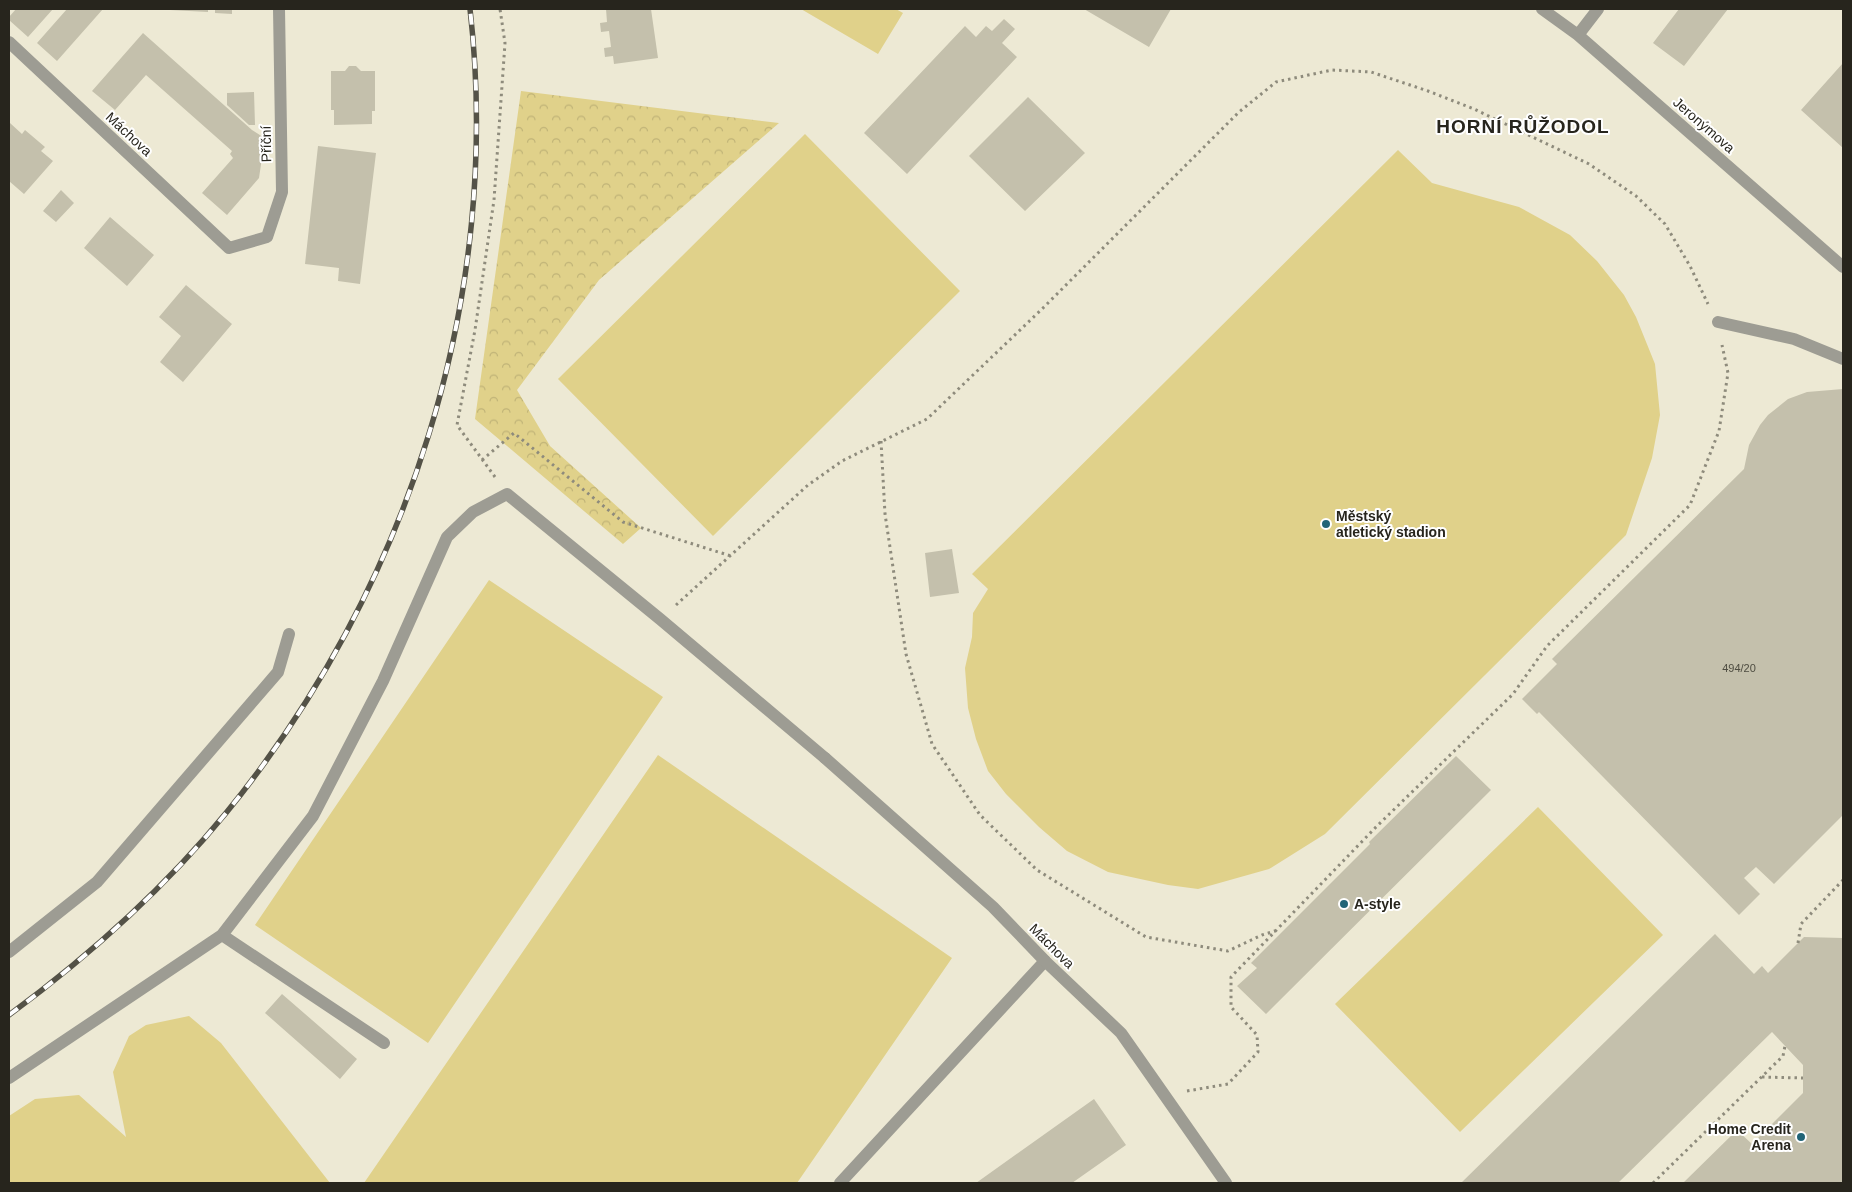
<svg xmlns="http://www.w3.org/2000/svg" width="1852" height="1192" viewBox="0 0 1852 1192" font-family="Arial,sans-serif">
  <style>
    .park { fill: url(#park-crowns) }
    .pitch { fill: #e0d18a }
    .building { fill: #c4c0ac }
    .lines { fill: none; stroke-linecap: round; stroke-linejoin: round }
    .path { stroke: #8e8b7c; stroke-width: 3; stroke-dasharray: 2.5 4; stroke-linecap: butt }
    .lane { stroke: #9d9c93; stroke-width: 12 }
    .street { stroke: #9d9c93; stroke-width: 12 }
    .rail-casing { stroke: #545247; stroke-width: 5.5 }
    .rail { stroke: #fff; stroke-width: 4; stroke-dasharray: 11; stroke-linecap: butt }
    .poi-dot { fill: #216477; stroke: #fff; stroke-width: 2 }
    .labels { text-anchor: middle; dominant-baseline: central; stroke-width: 4; stroke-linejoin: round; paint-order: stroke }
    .number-label { font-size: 11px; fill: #4e4c41 }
    .street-label { font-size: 14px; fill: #27251d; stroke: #fff }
    .poi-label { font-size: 14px; font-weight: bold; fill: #27251d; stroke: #fff; text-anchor: start }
    .district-label { font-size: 19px; font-weight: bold; letter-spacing: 1px; fill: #27251d; stroke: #fff }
  </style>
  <defs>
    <pattern id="park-crowns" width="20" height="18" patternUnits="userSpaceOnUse" patternTransform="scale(1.25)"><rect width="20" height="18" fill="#e0d18a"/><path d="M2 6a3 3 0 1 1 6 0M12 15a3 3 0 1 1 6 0" fill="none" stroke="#c0b377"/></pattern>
  </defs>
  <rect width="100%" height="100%" fill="#ede9d4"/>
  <path class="park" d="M 521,91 L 779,123 L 599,280 L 517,390 L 550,446 L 641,528 L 623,544 L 475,419 Z"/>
  <path class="pitch" d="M 801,9 L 896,9 L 903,13 L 878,54 Z
    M 805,134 L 960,291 L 713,536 L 558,379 Z
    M 1398,150 L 1432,183 L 1519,207 L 1570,235 L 1597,261 L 1624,295 L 1636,317 L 1655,364 L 1660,415 L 1652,458 L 1626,535 L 1325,834 L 1269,869 L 1198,889 L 1168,885 L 1108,872 L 1067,851 L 1039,827 L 1006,794 L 988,771 L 976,739 L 968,708 L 965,668 L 972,637 L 973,613 L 988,589 L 972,574 Z
    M 489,580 L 663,697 L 428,1043 L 255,925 Z
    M 658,755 L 952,958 L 797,1183 L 364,1183 Z
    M 1538,807 L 1663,935 L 1460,1132 L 1335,1004 Z
    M 189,1016 L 221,1043 L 330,1183 L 9,1183 L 9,1116 L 35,1099 L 79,1095 L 126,1137 L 113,1072 L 129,1036 L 146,1025 Z"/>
  <path class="building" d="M 16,9 L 53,9 L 28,37 L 9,20 L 9,17 Z
    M 67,9 L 103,9 L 57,61 L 37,43 Z
    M 171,9 L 208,9 L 208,12 L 170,10 Z
    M 215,9 L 232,9 L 232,14 L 215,13 Z
    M 606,9 L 651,9 L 658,58 L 614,64 L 613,56 L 605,57 L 604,48 L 611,47 L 609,31 L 601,32 L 600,23 L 607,22 Z
    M 1084,9 L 1171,9 L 1149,47 Z
    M 1679,9 L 1728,9 L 1684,66 L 1653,43 Z
    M 1004,19 L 1015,29 L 1002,43 L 1017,57 L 907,174 L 864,133 L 965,26 L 976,37 L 986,26 L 992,31 Z
    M 143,33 L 252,130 L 263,137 L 264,144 L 259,178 L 227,215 L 202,193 L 233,158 L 230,154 L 232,151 L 146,75 L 115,110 L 92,91 Z
    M 1843,63 L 1843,148 L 1801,110 Z
    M 349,66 L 356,66 L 361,71 L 375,71 L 375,111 L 372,111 L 372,124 L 334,125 L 334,110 L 331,110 L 331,71 L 345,71 Z
    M 254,92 L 255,125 L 249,125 L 227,105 L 227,93 Z
    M 1028,97 L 1085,153 L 1025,211 L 969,156 Z
    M 10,123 L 22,134 L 25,130 L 45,147 L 41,151 L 53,161 L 24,194 L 9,181 Z
    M 318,146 L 376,153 L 360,284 L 338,281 L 339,268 L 305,264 Z
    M 61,190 L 74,203 L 56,222 L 43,211 Z
    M 110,217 L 154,255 L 127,286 L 84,248 Z
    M 186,285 L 232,324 L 183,382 L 160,362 L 181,336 L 159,317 Z
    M 1843,389 L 1843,815 L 1774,884 L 1756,867 L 1744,878 L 1760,894 L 1739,915 L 1539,712 L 1537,714 L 1522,699 L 1557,664 L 1552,659 L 1744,469 L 1749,445 L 1760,425 L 1768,415 L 1788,399 L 1807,392 Z
    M 952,549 L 959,593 L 930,597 L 925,553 Z
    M 1456,756 L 1491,790 L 1266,1014 L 1237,986 L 1257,968 L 1251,963 L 1370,844 L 1369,842 Z
    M 1715,934 L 1754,974 L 1762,966 L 1768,973 L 1804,937 L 1843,938 L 1843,1183 L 1683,1183 L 1737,1130 L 1752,1144 L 1803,1093 L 1803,1065 L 1772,1032 L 1618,1183 L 1461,1183 Z
    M 282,994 L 357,1059 L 340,1079 L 265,1013 Z
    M 1094,1099 L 1126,1145 L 1072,1183 L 976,1183 Z"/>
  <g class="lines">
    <path class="path" d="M 881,441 L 885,514 L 906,654 L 932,744 L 980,815 L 1037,870 L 1146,937 L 1228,951 L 1262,935 L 1278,930
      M 482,460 L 514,433 L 623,522 L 731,556
      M 495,477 L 457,425 L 475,330 L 494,200 L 505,43 L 500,9
      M 676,605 L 808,485 L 842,461 L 927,419 L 1043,308 L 1239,112 L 1276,82 L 1332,70 L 1371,72 L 1428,91 L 1474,109 L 1589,164 L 1636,196 L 1665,224 L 1690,266 L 1708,304
      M 1798,943 L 1801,924 L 1843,880
      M 1762,1077 L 1803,1078
      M 1187,1091 L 1228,1084 L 1258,1052 L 1257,1035 L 1231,1007 L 1231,977 L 1377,826 L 1513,694 L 1547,646 L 1690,505 L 1719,431 L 1728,373 L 1722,345
      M 1653,1183 L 1783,1056 L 1785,1046"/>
    <path class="lane" d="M 1718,322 L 1794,339 L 1843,359
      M 222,935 L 384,1043
      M 9,952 L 97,882 L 278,672 L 289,634
      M 9,1078 L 222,935 L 313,816 L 383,681 L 447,537 L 473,512 L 507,494 L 660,619 L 825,758
      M 840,1183 L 1045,961"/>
    <path class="street" d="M 1542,9 L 1578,35 L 1843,267
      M 1578,35 L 1598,9
      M 9,42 L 229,248 L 267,237 L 282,192 L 279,9
      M 825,758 L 993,907 L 1045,961 L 1121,1033 L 1226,1183"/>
    <defs>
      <path id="rail" d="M 9,1015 C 89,956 163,890 226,813 C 408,590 503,296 470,9"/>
    </defs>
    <use href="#rail" class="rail-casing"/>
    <use href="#rail" class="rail"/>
  </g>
  <g class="poi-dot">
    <circle cx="1326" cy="524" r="5"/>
    <circle cx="1344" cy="904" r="5"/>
    <circle cx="1801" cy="1137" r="5"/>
  </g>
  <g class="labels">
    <g class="number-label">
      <text x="1739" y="668">494/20</text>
    </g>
    <g class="street-label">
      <text transform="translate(1704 125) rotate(41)">Jeronýmova</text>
      <text transform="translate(129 134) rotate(43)">Máchova</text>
      <text transform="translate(266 144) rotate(-91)">Příční</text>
      <text transform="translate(1052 946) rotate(45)">Máchova</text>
    </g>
    <g class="poi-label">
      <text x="1336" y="516">Městský<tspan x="1336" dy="16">atletický stadion</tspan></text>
      <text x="1354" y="904">A-style</text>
      <text x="1791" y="1129" text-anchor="end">Home Credit<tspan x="1791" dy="16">Arena</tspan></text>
    </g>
    <g class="district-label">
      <text x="1523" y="126">HORNÍ RŮŽODOL</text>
    </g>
  </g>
  <rect width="1852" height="1192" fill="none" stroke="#27251d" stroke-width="20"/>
</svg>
